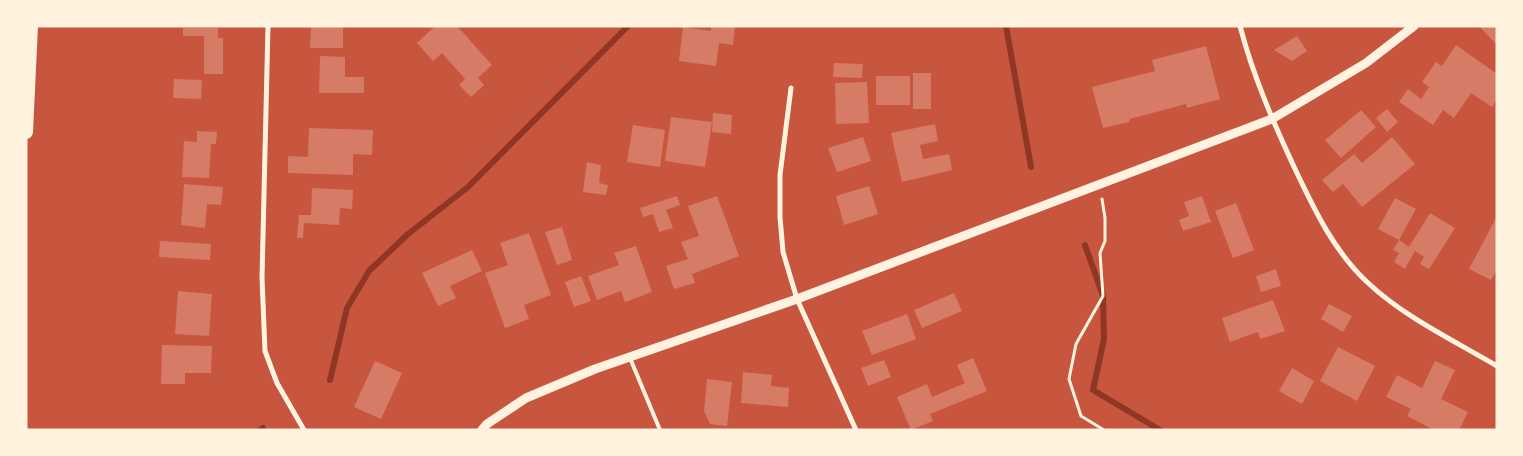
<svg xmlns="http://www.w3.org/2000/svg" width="1523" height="456" viewBox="0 0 1523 456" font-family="Roboto,sans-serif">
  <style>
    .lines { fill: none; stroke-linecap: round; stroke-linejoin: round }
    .stream { stroke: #8f3625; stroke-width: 6 }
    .building { fill: #d67c66 }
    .path { stroke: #fff3e0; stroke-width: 3 }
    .service { stroke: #fff3e0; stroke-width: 4 }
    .minor { stroke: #fff3e0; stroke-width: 5 }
    .tertiary { stroke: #fff3e0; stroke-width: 9 }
    .trunk { stroke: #fff3e0; stroke-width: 14 }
  </style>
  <rect width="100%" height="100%" fill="#c8553d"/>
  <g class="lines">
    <path class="stream" d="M 1006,26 L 1031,167
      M 1085,245 L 1103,296 L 1104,339 L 1093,390 L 1160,430
      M 330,380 L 347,308 L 369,271 L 408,234 L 468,187 L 628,26
      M 260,430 L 263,428"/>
  </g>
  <path class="building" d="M 311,26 L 343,26 L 343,48 L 310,48 Z
    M 435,26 L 457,26 L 492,65 L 478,78 L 484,85 L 471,97 L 459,85 L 465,79 L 442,53 L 433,61 L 417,43 Z
    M 711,26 L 735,26 L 733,45 L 719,43 L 716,66 L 679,61 L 683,27 L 711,31 Z
    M 1479,26 L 1497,26 L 1497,45 Z
    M 183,28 L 218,28 L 218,38 L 223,38 L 223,74 L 204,74 L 204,36 L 183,36 Z
    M 1297,36 L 1307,51 L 1292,61 L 1274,50 Z
    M 1456,45 L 1497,74 L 1497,99 L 1492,107 L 1471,93 L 1454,118 L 1443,110 L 1433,125 L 1399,102 L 1408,89 L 1421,99 L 1429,87 L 1422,82 L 1436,62 L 1442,66 Z
    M 1206,46 L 1220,99 L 1187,108 L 1186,104 L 1130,119 L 1129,122 L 1103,128 L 1092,87 L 1155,71 L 1152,60 Z
    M 320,56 L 345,57 L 345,77 L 364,77 L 364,93 L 319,93 Z
    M 834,63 L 863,64 L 862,78 L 833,77 Z
    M 913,73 L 931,73 L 931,109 L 913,109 Z
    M 876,76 L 910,76 L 910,105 L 876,105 Z
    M 174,79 L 202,80 L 201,99 L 173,98 Z
    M 867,82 L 869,123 L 836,124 L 835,83 Z
    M 1387,109 L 1398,122 L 1387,132 L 1376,118 Z
    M 1361,110 L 1376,127 L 1341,158 L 1325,140 Z
    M 713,113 L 732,115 L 731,134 L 712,132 Z
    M 671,117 L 712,122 L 705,167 L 665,161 Z
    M 935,124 L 938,141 L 920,145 L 923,159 L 949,154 L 952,170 L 902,182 L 891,133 Z
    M 633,125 L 665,130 L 660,167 L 627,162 Z
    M 309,128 L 373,130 L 372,155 L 353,154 L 353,175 L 288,173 L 288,156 L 308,157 Z
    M 197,131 L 217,132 L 216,144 L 211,144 L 209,178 L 182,177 L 184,141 L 197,142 Z
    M 863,137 L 871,161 L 837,172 L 828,148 Z
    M 1392,137 L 1415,164 L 1362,207 L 1343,184 L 1333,192 L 1322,180 L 1354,154 L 1362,163 Z
    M 587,162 L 601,165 L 599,183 L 608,185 L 606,195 L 583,192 Z
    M 184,184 L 223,187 L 221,205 L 207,204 L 205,228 L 181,225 Z
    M 869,186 L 878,214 L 844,225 L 836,196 Z
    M 312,188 L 353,190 L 352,209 L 340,208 L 339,225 L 304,223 L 303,238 L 297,238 L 299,215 L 311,215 Z
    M 677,196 L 680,205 L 666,210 L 673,228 L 659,232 L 653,214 L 643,217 L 640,208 Z
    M 717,196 L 739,256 L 692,274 L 695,283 L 674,289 L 666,266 L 688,259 L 681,242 L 699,236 L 688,206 Z
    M 1202,196 L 1211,222 L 1183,231 L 1179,220 L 1189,216 L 1184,202 Z
    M 1395,198 L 1416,209 L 1399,240 L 1378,229 Z
    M 1236,203 L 1254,250 L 1233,258 L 1215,211 Z
    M 1430,213 L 1455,228 L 1429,269 L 1420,264 L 1424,257 L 1415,251 L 1405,269 L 1394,262 L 1399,253 L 1393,250 L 1399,240 L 1409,247 Z
    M 1497,216 L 1497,270 L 1491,280 L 1469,269 Z
    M 562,227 L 572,260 L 557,265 L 545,232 Z
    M 529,233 L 551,295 L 524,305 L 529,319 L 505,328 L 485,273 L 508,265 L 500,243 Z
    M 160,241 L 211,244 L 210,260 L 159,257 Z
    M 636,246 L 652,292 L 625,302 L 621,291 L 597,300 L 588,276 L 619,265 L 614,253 Z
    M 472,250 L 482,271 L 450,286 L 456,298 L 438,306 L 422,273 Z
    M 1276,269 L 1281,286 L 1261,292 L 1256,276 Z
    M 581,276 L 591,301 L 574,307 L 565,282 Z
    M 178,291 L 212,294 L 209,336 L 175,334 Z
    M 954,293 L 962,311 L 922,328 L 914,310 Z
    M 1273,300 L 1285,331 L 1260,339 L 1258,332 L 1230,342 L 1222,318 Z
    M 1329,304 L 1352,316 L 1343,332 L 1321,319 Z
    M 907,314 L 916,339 L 872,355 L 862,331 Z
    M 162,345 L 212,346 L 211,373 L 185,373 L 185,384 L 161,384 Z
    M 1338,347 L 1375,366 L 1357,401 L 1320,381 Z
    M 973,358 L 987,391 L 930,414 L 933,421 L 911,430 L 897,397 L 927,384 L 932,397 L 965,383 L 957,365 Z
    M 884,360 L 891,377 L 868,386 L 861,368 Z
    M 375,361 L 402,373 L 381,419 L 354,407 Z
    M 1435,361 L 1455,370 L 1441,399 L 1468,412 L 1459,430 L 1434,430 L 1407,416 L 1411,409 L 1386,397 L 1397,375 L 1422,388 Z
    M 1292,368 L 1314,381 L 1302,404 L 1279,391 Z
    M 743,372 L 772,375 L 771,386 L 789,388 L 788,407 L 741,403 Z
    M 707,379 L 732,382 L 727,426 L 710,424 L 704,411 Z"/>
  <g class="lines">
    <path class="path" d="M 1102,199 L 1105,218 L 1105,241 L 1100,253 L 1103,296 L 1076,344 L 1069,379 L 1081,416 L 1104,430"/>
    <path class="service" d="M 630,358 L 660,430"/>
    <path class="minor" d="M 268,26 L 262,278 L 265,351 L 277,383 L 304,430
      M 1240,26 C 1253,76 1274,124 1296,171 C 1315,211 1334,251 1367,282 C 1404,317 1453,340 1497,366
      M 791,88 L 780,175 L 780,217 L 783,252 L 797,299 L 856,430"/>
    <path class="tertiary" d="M 482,430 L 487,424 L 526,398 L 595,369 L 797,299 L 1272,119 L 1366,63 L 1414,26"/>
    <path class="trunk" d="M 26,132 L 31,26"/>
  </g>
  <rect width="1523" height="456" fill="none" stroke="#fff3e0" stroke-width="55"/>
</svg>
